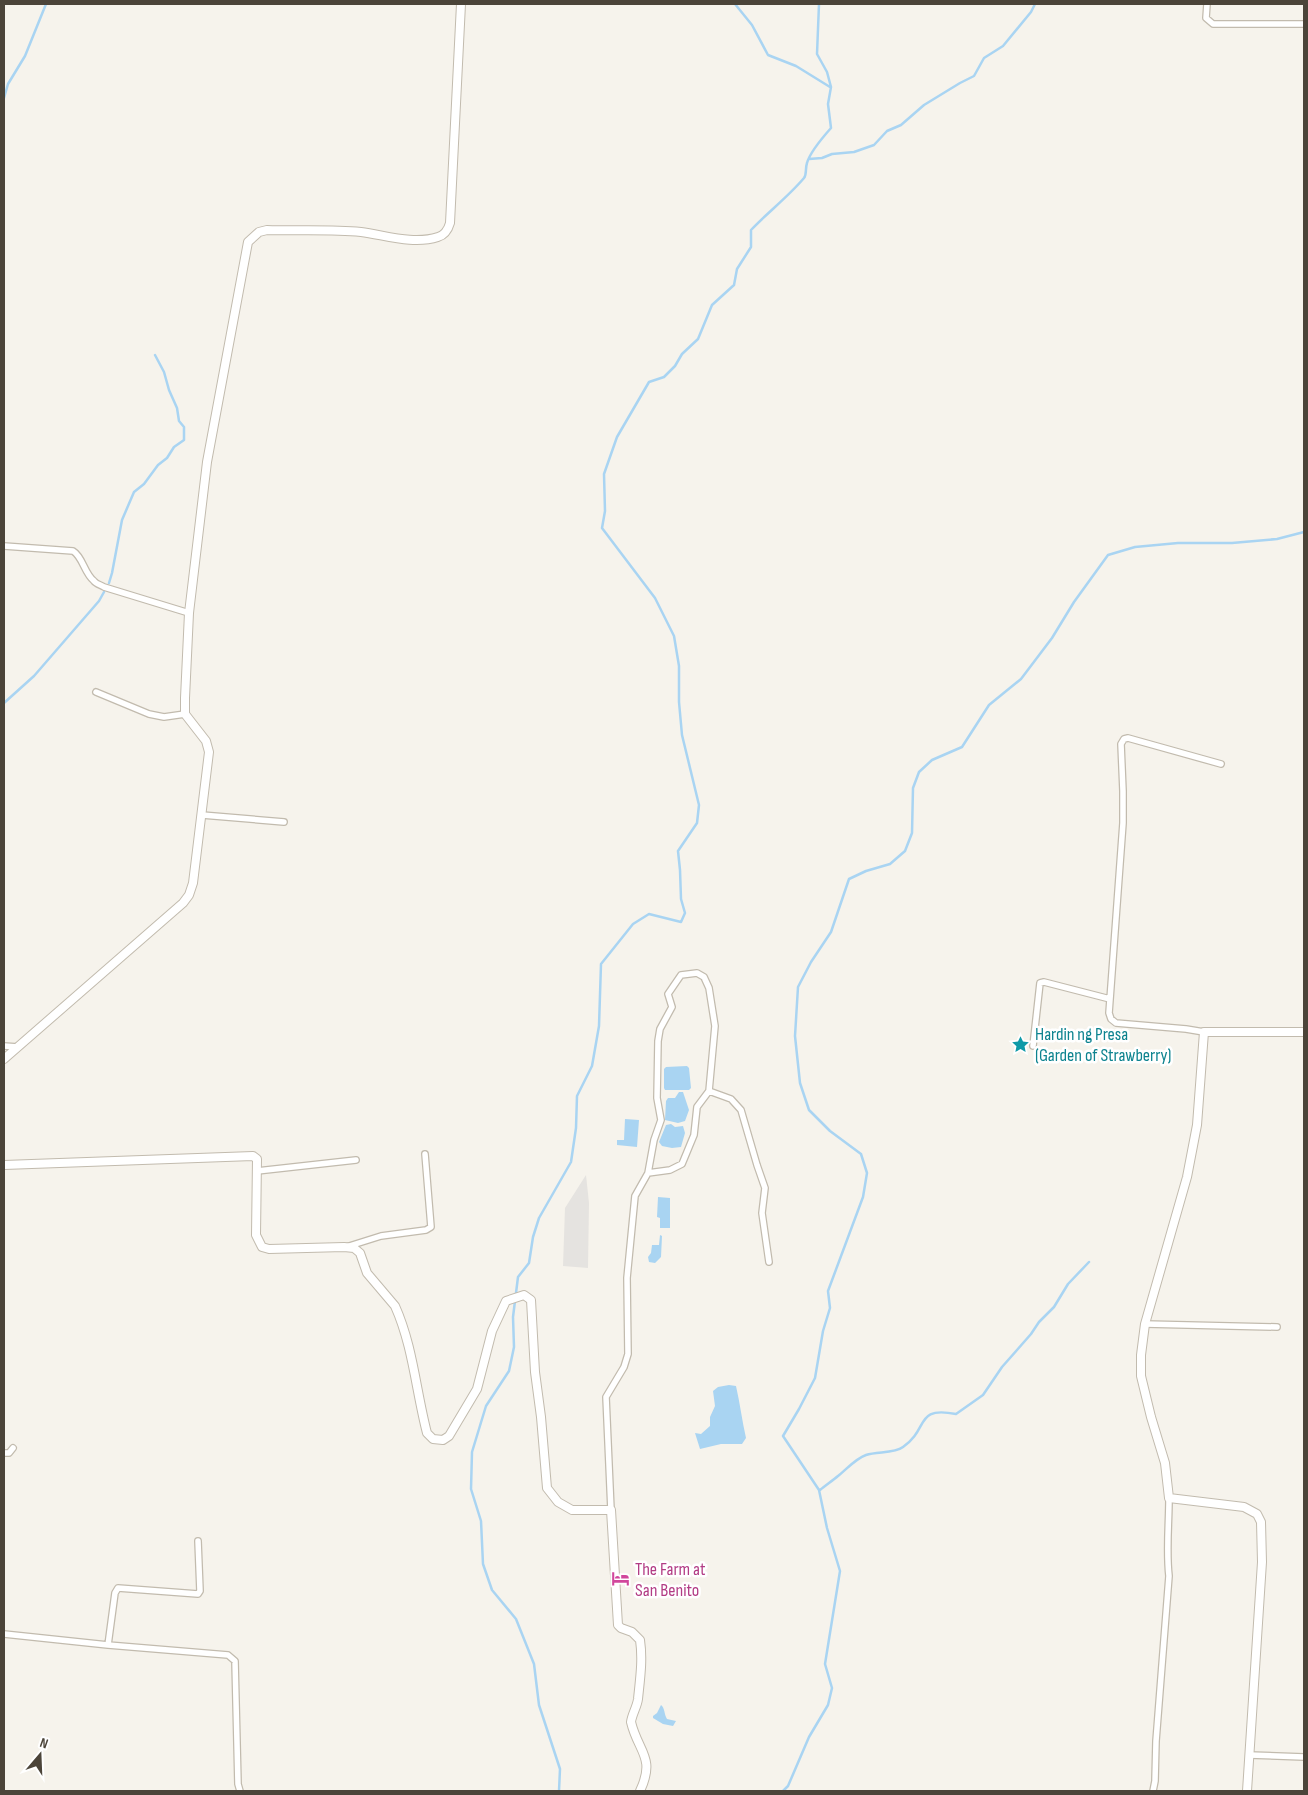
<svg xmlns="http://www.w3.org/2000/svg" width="1308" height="1795" viewBox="0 0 1308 1795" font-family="'Sofia Sans Condensed',sans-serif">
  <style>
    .parking { fill: #e5e3e0 }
    .water { fill: #a9d4f2 }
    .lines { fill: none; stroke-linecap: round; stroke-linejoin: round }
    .stream { stroke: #a9d4f2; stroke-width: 2.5 }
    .minor-casing { stroke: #c2bbae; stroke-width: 8 }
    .tertiary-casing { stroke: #c2bbae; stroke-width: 10 }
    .minor { stroke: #fff; stroke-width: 5.5 }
    .tertiary { stroke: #fff; stroke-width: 8 }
    .labels { text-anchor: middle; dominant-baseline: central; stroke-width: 5; stroke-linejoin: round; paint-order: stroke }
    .culture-label { font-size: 18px; fill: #0d838f; stroke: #fff; text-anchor: start }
    .hotel-label { font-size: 18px; fill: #b23c85; stroke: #fff; text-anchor: start }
  </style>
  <rect width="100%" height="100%" fill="#f6f3ec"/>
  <path class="parking" d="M 586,1175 L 589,1203 L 588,1268 L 563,1266 L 565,1208 Z"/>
  <path class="water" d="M 687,1066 L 689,1068 L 691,1088 L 689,1090 L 665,1090 L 664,1088 L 664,1069 L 666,1067 Z
    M 679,1092 L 683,1092 L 689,1110 L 685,1121 L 678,1123 L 665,1120 L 666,1101 L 668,1098 L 675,1098 Z
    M 625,1119 L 639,1120 L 637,1147 L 617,1145 L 617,1140 L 624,1140 Z
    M 671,1124 L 675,1127 L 683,1126 L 685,1133 L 681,1147 L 672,1148 L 662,1146 L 659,1142 L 666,1125 Z
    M 658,1197 L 670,1198 L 670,1228 L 660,1228 L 660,1218 L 657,1217 Z
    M 660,1235 L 662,1236 L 661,1257 L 655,1263 L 649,1262 L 648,1257 L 651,1253 L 652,1245 L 659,1245 Z
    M 729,1385 L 736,1386 C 740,1403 742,1421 746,1438 L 742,1444 L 721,1444 L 700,1449 L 695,1433 L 701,1434 L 710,1426 L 710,1417 L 715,1406 L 713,1391 L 718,1387 Z
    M 661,1705 C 665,1708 664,1714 667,1719 L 676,1721 L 673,1726 L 663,1724 L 653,1718 L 653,1716 L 657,1713 Z"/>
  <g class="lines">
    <path class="stream" d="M 735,4 L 752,25 L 768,55 L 796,66 L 830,87
      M 4,98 L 8,84 L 25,56 L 46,4
      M 809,159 L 822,158 L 832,154 L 854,152 L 874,145 L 887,131 L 901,125 L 924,105 L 960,83 L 974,76 L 984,58 L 1003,46 L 1031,12 L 1035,4
      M 109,583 L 112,573 L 122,520 L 134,492 L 144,484 L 158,465 L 167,458 L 174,447 L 184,440 L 184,427 L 179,421 L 177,408 L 169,390 L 164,372 L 155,355
      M 4,703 L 34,676 L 99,601 L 104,592
      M 820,1490 C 826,1485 832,1481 838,1476 C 847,1469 855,1459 866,1455 C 877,1451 894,1454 903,1447 C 930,1428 914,1406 956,1414 L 983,1395 L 1002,1367 L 1031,1334 L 1039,1322 L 1054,1307 L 1068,1284 L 1089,1262
      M 559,1791 L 560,1769 L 539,1705 L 534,1664 L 516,1619 L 492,1590 L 483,1564 L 481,1521 L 471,1489 L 472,1452 L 486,1406 L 509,1371 L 514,1347 L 513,1317 L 518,1277 L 529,1263 L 533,1237 L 539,1218 L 571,1162 L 576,1128 L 577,1096 L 592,1066 L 599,1026 L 601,964 L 633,924 L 649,914 L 681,922 L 685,913 L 681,899 L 680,870 L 678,851 L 697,823 L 699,805 L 682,735 L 679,702 L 679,666 L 674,636 L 655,598 L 602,528 L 605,511 L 604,474 L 617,437 L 649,382 L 664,377 L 675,366 L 682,354 L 698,339 L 712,305 L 734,285 L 737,269 L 751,247 L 751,230 C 768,212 788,197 804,178 C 807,174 805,169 807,163 C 810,152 823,137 831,128 L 828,104 L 831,87 L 827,72 L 817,54 L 819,4
      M 783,1791 L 788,1786 L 809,1737 L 828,1705 L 832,1688 L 825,1664 L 840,1571 L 827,1528 L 819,1490 L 783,1436 L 799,1409 L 815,1378 L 823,1331 L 830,1308 L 828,1291 L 863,1197 L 867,1173 L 861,1154 L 830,1131 L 809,1110 L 800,1083 L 795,1036 L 798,987 L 811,962 L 831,932 L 849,879 L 866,871 L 890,864 L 905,851 L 912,833 L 913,788 L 919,772 L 932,760 L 962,747 L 989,705 L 1021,679 L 1052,638 L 1074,602 L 1108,555 L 1135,547 L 1178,543 L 1232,543 L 1277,539 L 1304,532"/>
    <defs>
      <path id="minor" d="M 1207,4 L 1206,18 L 1213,24 L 1304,24
        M 4,546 L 73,551 C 83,557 84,573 94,581 C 96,584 101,585 104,587 L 189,613
        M 96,692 L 149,714 L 164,717 L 185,714
        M 202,815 L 284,822
        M 1204,1032 L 1186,1029 L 1116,1023 L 1111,1019 L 1109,1013 L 1123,823 L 1123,791 L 1121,744 L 1124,739 L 1128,738 L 1221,764
        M 4,1046 L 18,1047
        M 1033,1046 L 1040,983 L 1044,982 L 1110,999
        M 709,1091 L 731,1099 L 741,1110 L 757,1165 L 765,1188 L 762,1213 L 769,1262
        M 257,1171 L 356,1160
        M 346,1247 L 381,1236 L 426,1230 L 431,1227 L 425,1154
        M 1145,1324 L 1277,1327
        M 4,1453 L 9,1453 L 13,1448
        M 611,1510 L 606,1397 L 624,1367 L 628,1354 L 627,1278 L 635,1196 L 648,1173 L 670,1170 L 682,1164 L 694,1135 L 697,1107 L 709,1091 L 715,1026 L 709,988 L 704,977 L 697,973 L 681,975 L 668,994 L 672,1007 L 660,1029 L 658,1041 L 657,1098 L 661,1120 L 654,1140 L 648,1173
        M 4,1634 L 108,1645 L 115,1593 L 118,1588 L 198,1594 L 200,1591 L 198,1541
        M 108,1645 L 228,1655 L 235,1661 L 238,1784 L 240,1791
        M 1249,1755 L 1304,1757
        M 1153,1791 L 1155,1781 L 1156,1741 L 1169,1576 C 1166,1550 1169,1524 1169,1498"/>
      <path id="tertiary" d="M 4,1059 L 183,903 L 189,895 L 193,883 L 209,752 L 206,741 L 185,714 L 185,698 L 189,613 L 207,462 L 248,242 L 259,232 L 267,230 C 298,231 330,229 361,232 C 385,235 413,245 438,237 C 445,235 448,230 450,223 L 461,4
        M 4,1165 L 253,1156 L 257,1159 L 256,1235 L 262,1247 L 269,1249 L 344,1247 L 354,1248 L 360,1253 L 367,1273 L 395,1306 C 413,1346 416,1391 427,1433 L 433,1439 L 443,1440 L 449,1436 L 477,1389 L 492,1331 L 506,1301 L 524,1295 L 531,1300 L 535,1372 L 541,1417 L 547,1488 L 558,1502 L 572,1510 L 611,1510 L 618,1625 L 621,1628 L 632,1632 L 640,1640 C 643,1660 640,1679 638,1699 C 637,1707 632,1714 631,1722 C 638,1752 656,1757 640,1791
        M 1247,1791 L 1262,1562 L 1261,1522 L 1257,1514 L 1244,1507 L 1169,1498 L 1165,1463 L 1151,1417 L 1141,1376 L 1141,1355 L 1145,1324 L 1187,1177 L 1197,1125 L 1204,1032 L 1304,1032"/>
    </defs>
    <use href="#minor" class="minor-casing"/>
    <use href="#tertiary" class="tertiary-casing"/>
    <use href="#minor" class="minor"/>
    <use href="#tertiary" class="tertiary"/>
  </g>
  <defs>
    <symbol id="sight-bare" viewBox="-9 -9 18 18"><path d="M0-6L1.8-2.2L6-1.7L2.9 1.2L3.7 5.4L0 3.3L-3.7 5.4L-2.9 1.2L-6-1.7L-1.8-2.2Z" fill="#0f9aa8" stroke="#fff" stroke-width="2.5" paint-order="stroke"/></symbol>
    <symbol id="hotel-bare" viewBox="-9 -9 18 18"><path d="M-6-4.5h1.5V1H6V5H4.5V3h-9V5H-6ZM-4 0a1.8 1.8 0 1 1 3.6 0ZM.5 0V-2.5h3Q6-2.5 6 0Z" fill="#d1479c" stroke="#fff" stroke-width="2.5" paint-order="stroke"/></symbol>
  </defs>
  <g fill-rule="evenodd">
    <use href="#sight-bare" x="1008" y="1032" width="25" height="25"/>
    <use href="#hotel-bare" x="608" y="1566" width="25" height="25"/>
  </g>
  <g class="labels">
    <g class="culture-label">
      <text x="1035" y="1034">Hardin ng Presa<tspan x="1035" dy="21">(Garden of Strawberry)</tspan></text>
    </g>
    <g class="hotel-label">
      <text x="635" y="1569">The Farm at<tspan x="635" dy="21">San Benito</tspan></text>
    </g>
  </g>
  <rect width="1308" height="1795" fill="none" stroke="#4b4439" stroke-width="10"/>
  <g transform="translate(40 1755) rotate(19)" stroke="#ffffff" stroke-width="4" paint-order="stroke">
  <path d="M0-4L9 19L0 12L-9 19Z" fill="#4b4439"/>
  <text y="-8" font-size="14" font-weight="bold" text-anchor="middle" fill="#4b4439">N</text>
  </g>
</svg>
